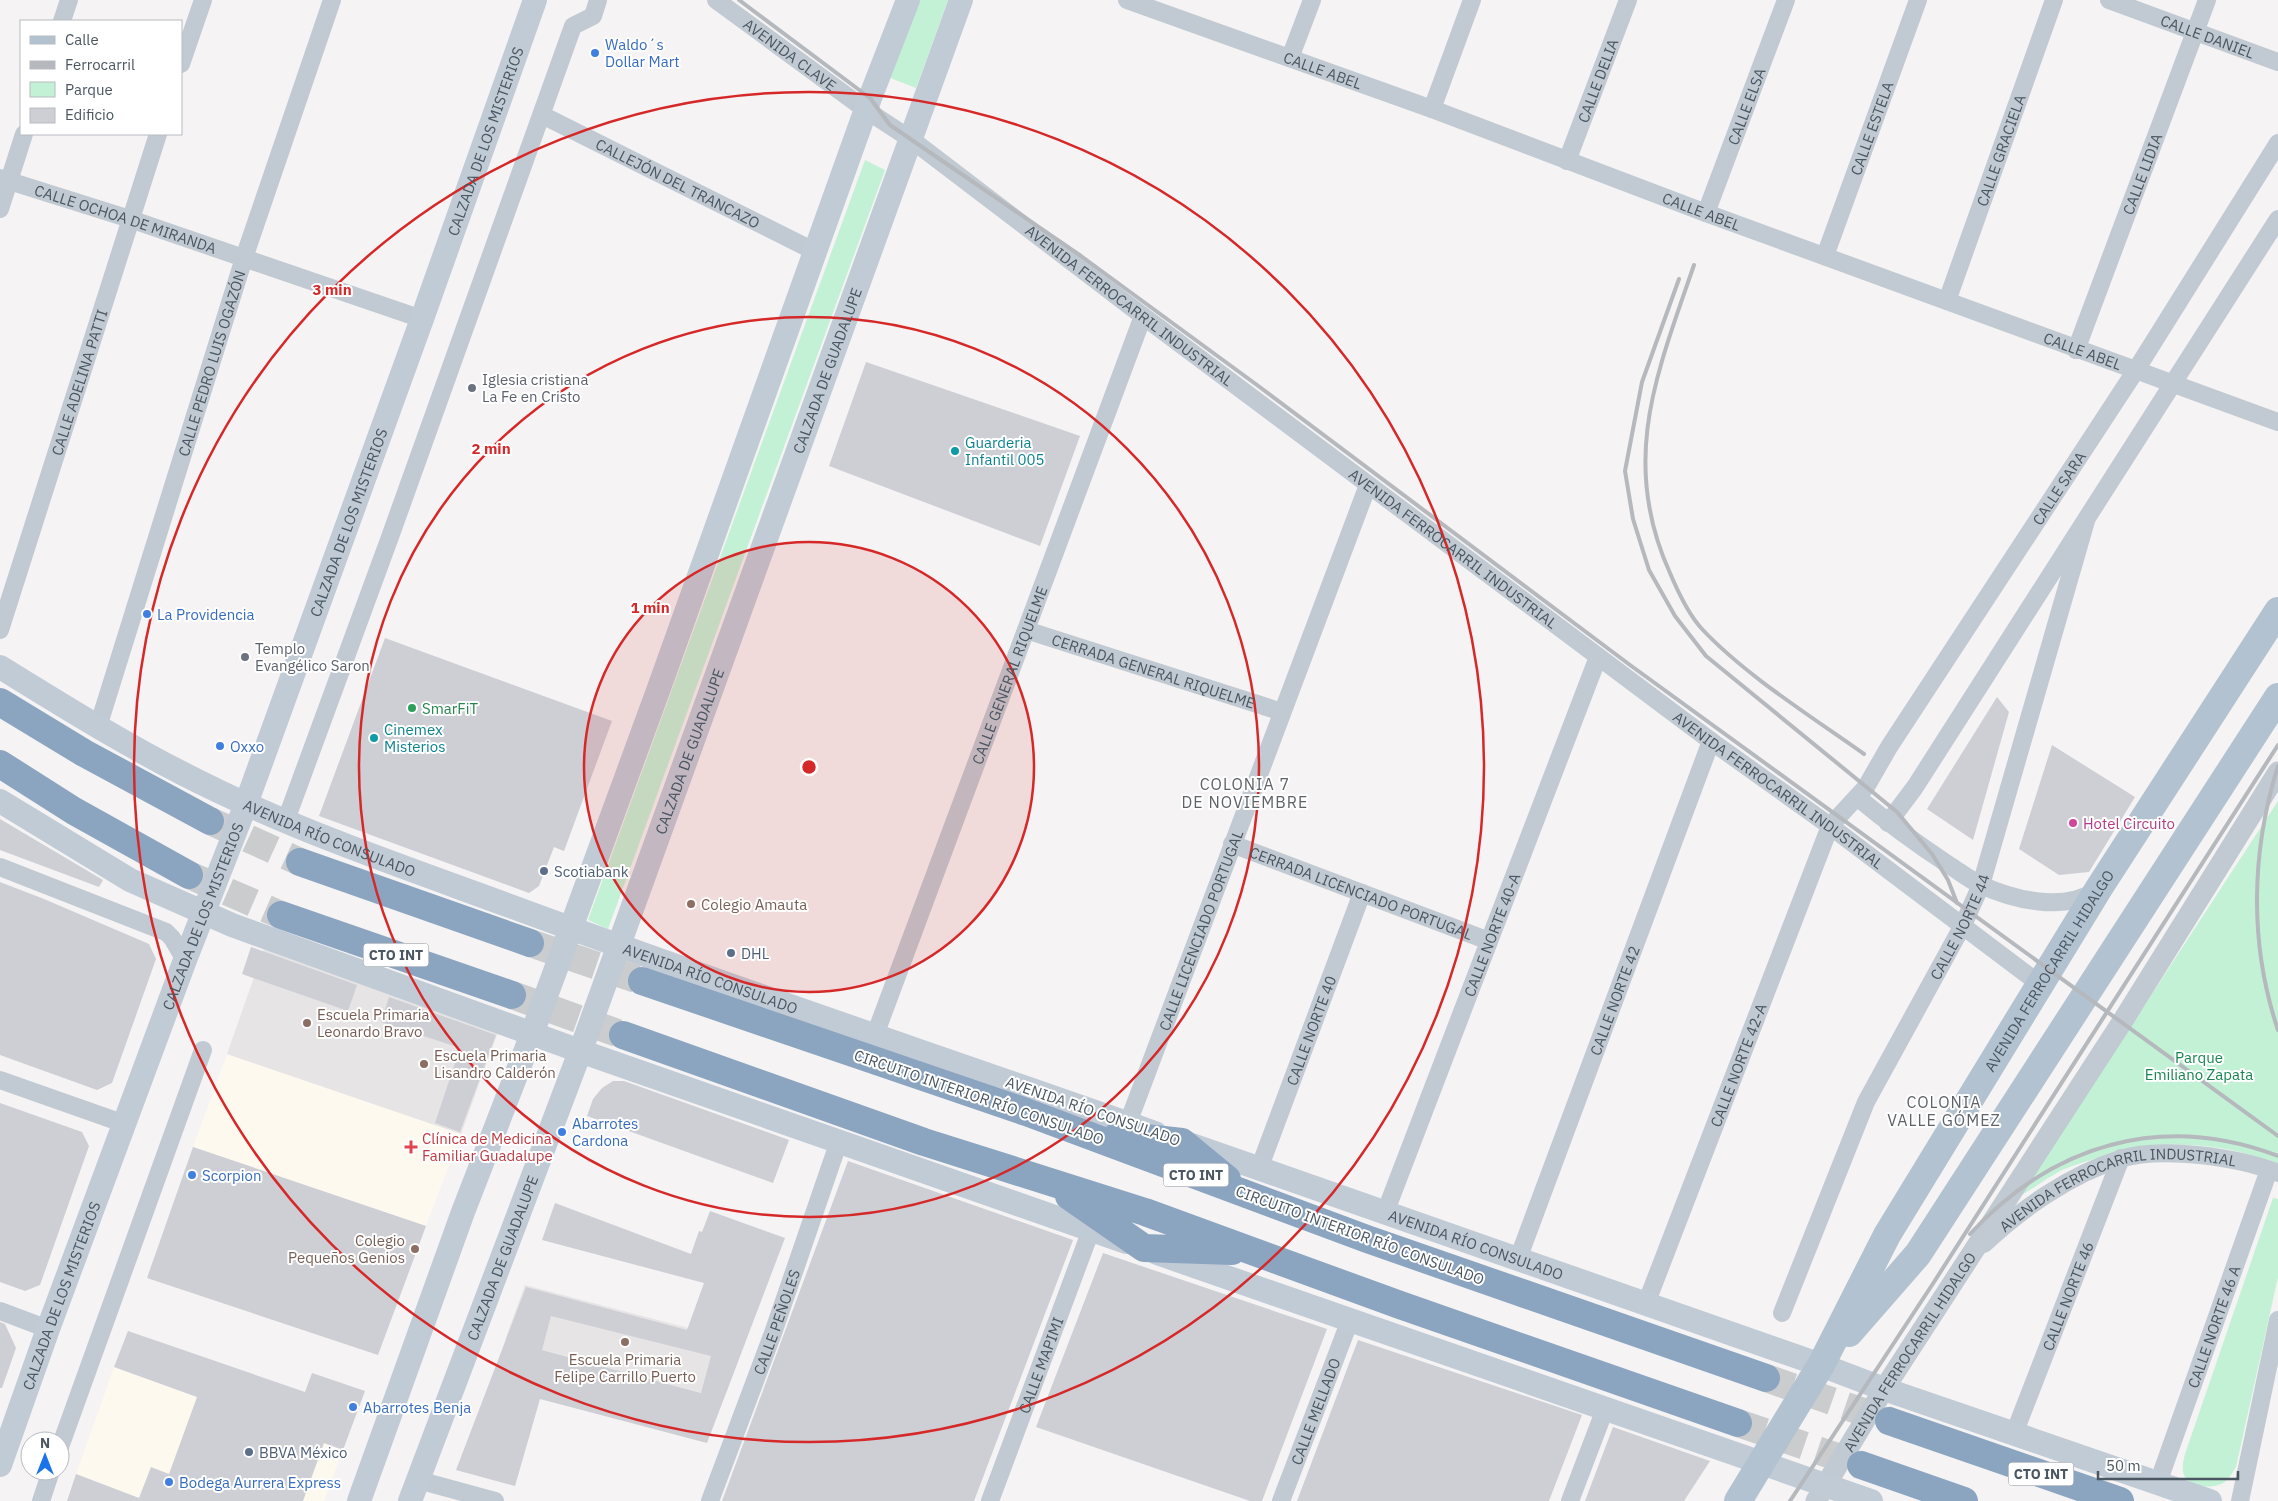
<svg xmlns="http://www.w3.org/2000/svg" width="2278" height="1501" viewBox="0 0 2278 1501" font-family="'IBM Plex Sans',sans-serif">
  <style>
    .commercial { fill: #fdf9ef }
    .education { fill: #e6e4e5 }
    .green { fill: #c3f1d5 }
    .building { fill: #cdcfd5; fill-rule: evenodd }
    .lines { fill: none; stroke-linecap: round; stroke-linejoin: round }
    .motorway-tunnel { stroke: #caccce; stroke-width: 28; stroke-dasharray: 28 14; stroke-linecap: butt }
    .minor { stroke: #c1cad2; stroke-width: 18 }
    .tertiary { stroke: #c1cad2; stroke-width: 21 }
    .secondary { stroke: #c1cbd6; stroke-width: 24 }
    .primary { stroke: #b3c2d1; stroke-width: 28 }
    .motorway { stroke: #8ba5c1; stroke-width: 28 }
    .rail { stroke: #b5b8bd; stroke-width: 4 }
    .ring { fill: none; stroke: #d62828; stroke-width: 2.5 }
    .shop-dot { fill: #3f7fe0; stroke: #fff; stroke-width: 2 }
    .worship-dot { fill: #6b7280; stroke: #fff; stroke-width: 2 }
    .culture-dot { fill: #0f9aa8; stroke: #fff; stroke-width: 2 }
    .leisure-dot { fill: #2e9e5b; stroke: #fff; stroke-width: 2 }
    .hotel-dot { fill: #d1479c; stroke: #fff; stroke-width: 2 }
    .service-dot { fill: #5c6f8a; stroke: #fff; stroke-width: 2 }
    .education-dot { fill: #8d6e63; stroke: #fff; stroke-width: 2 }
    .health-dot { fill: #e0444e; stroke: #fff; stroke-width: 2 }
    .labels { text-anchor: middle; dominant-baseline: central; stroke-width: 4; stroke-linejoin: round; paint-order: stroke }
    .shield { fill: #fff; stroke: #808990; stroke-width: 1 }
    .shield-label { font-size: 14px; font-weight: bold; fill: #4a5661 }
    .street-label { font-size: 15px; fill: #4a5661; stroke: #fff }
    .shop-label { font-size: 15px; fill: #366cbe; stroke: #fff; text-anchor: start }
    .worship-label { font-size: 15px; fill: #5b616d; stroke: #fff; text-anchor: start }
    .culture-label { font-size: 15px; fill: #0d838f; stroke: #fff; text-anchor: start }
    .leisure-label { font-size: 15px; fill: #27864d; stroke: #fff; text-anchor: start }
    .hotel-label { font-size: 15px; fill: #b23c85; stroke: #fff; text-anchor: start }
    .service-label { font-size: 15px; fill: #4e5e75; stroke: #fff; text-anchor: start }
    .education-label { font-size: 15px; fill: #785e54; stroke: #fff; text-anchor: start }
    .park-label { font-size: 15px; fill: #17864f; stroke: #fff }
    .health-label { font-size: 15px; fill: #be3a42; stroke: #fff; text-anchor: start }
    .neighbourhood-label { font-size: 16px; letter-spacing: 1px; fill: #5f6368; stroke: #fff }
    .centre { fill: #d62828; stroke: #fff; stroke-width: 2.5 }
    .ring-label { font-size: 15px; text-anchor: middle; font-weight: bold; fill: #d62828; stroke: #fff; stroke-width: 4; stroke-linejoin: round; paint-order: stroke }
  </style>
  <rect width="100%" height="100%" fill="#f5f3f3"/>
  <path class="commercial" d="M 227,1054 L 461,1134 L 426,1226 L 193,1147 Z
    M 114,1367 L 343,1450 L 324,1501 L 147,1501 L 76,1474 Z"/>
  <path class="education" d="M 264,949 L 498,1032 L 461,1134 L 227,1054 Z
    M 525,1285 L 745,1343 L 724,1399 L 505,1340 Z"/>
  <path class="green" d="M 917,0 L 948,0 L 916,88 L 888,77 Z
    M 865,160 L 885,170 L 608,929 L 588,920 Z
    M 2278,801 L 2278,1164 C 2217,1140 2153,1138 2091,1160 C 2081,1163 2071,1166 2062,1170 C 2047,1178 2034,1188 2020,1196 Z
    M 2273,1198 L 2278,1199 L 2278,1277 L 2236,1467 C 2233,1471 2230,1478 2226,1481 C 2216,1489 2193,1489 2185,1477 C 2181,1470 2183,1462 2185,1454 Z"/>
  <path class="building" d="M 866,362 L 1080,436 L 1040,546 L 829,466 Z
    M 385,638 L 612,721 L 564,851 L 554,847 L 539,886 L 529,893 L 319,816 Z
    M 1997,697 L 2009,712 L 1973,840 L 1927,809 Z
    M 2052,745 L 2135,797 L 2089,872 L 2059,875 L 2019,849 Z
    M 0,819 L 103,880 L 99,887 L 0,850 Z
    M 0,882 L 44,899 L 149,944 L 156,959 L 112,1083 L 97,1090 L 0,1055 Z
    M 251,947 L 357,985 L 348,1011 L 242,974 Z
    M 389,997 L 496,1035 L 460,1132 L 435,1123 L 460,1048 L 381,1022 Z
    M 613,1081 L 624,1081 L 789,1140 L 773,1183 L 587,1116 L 593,1099 L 602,1088 Z
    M 0,1103 L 82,1132 L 89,1146 L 40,1285 L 25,1291 L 0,1282 Z
    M 193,1147 L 426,1226 L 378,1355 L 147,1278 Z
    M 848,1161 L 1073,1240 L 974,1501 L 722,1501 Z
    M 555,1203 L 691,1254 L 699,1231 L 702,1232 L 710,1211 L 785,1238 L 707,1443 L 540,1399 L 515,1486 L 456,1470 L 526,1287 L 687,1330 L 704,1283 L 542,1240 ZM 551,1316 L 711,1356 L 701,1393 L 542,1350 Z
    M 1103,1253 L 1327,1329 L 1262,1501 L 1250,1501 L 1036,1427 Z
    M 0,1322 L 5,1324 L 16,1348 L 2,1388 L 0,1388 Z
    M 128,1331 L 305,1392 L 312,1373 L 365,1391 L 343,1450 L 324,1443 L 303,1501 L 67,1501 L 76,1474 L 139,1498 L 151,1467 L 169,1474 L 197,1397 L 114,1367 Z
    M 1358,1340 L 1582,1415 L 1549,1501 L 1297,1501 Z
    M 1613,1427 L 1710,1461 L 1684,1501 L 1585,1501 Z"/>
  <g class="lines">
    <path class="motorway-tunnel" d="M 210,821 L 300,862
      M 189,875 L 281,915
      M 530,943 L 642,981
      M 512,995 L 623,1035
      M 1766,1378 L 1889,1421
      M 1738,1423 L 1861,1465"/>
    <g class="minor">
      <path id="s1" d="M 716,0 L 866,110 L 912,140 L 1143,316 L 1711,741 L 1830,826 L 2041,985"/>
      <path id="s2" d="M 1127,0 L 1432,109 L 1706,213 L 2278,422"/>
      <path id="s3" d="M 2109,0 L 2278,62"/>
      <path d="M 62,21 L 69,0"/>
      <path d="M 1290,58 L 1312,0"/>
      <path d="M 181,64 L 203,0"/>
      <path d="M 1432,109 L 1472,0"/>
      <path id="s4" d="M 542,115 L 816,252"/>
      <path id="s5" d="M 1567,161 L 1628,0"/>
      <path id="s6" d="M 0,178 L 130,219 L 422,319"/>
      <path d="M 0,209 L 24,134"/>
      <path id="s7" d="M 1706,213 L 1786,0"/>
      <path id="s8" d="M 1825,256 L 1918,0"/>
      <path id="s9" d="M 1947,301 L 2054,0"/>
      <path id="s10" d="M 2076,350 L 2207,0"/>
      <path id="s11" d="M 0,630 L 158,134"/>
      <path id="s12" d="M 1026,630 L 1282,712"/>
      <path id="s13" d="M 98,727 L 244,258 L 332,0"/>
      <path d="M 1857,797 C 1887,822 1917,844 1949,865 C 1960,872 1970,880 1981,885 C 2014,900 2063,912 2095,891"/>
      <path d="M 286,820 L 390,537 L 573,26 L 593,16 L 598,0"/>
      <path d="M 1888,823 L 1915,787 L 2278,219"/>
      <path id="s14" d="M 1232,844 L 1489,941"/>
      <path d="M 0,867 L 166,932 L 172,938 L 185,960"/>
      <path id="s15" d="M 875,1035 L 1143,316"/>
      <path d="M 0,1080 L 125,1124"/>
      <path id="s16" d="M 1128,1123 L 1368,485"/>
      <path id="s17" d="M 1259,1169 L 1362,893"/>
      <path id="s18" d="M 1385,1213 L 1598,657"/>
      <path id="s19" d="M 1984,1244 C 2021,1209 2071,1174 2120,1159 C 2161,1146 2239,1157 2278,1173"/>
      <path id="s20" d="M 1518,1259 L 1711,741"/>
      <path id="s21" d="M 1646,1304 L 1830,826 L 1866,787 L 1889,747 L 2136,370 L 2278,143"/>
      <path d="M 0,1311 L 48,1329"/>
      <path id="s22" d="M 1782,1313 L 1866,1102 L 1963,925 L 1981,885 L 2086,521"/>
      <path id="s23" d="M 2014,1434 L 2121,1158"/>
      <path d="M 60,1447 L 203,1050"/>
      <path d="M 418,1480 L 495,1501"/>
      <path id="s24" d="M 2158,1483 L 2269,1170"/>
      <path d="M 41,1501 L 51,1471"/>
      <path id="s25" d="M 710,1501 L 773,1333 L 839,1141"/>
      <path id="s26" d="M 990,1501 L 1091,1230"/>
      <path id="s27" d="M 1281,1501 L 1350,1320"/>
      <path d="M 1570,1501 L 1605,1409"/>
      <path d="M 2240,1501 L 2278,1320"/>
    </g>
    <path class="tertiary" id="s28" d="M 1816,1501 L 1884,1389 L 2122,1022 L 2278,772"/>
    <g class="secondary">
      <path id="s29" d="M 0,667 C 71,711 142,755 218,791 C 312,836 412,870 510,906 C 723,985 940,1057 1155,1133"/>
      <path d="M 0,801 L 130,880 L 232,925 L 580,1051 L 1126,1242"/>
      <path id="s30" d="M 1189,1144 L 1821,1365 L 1884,1389 L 2210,1501"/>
      <path d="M 1157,1253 L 1871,1501"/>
      <path id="s31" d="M 0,1465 L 48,1329 L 185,960 L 246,804 L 422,319 L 535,0"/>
      <path d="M 359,1501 L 463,1212 L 532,1034 L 659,688 L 870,98 L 908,0"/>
      <path id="s32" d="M 410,1501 L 586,1036 L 961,0"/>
    </g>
    <g class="primary">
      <path d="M 1849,1333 L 1918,1254 L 2278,697"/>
      <path id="s33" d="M 1738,1501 L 1821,1365 L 1887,1235 L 2099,888 L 2278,611"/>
    </g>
    <path class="motorway" d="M 0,702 L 84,753 L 210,821
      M 0,764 L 74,811 L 189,875
      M 300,862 L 530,943
      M 281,915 L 512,995
      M 642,981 L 1026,1112 L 1367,1239 L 1766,1378
      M 623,1035 L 924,1142 L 1145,1212 L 1400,1305 L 1738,1423
      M 1118,1135 L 1182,1142 L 1227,1179
      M 1069,1196 L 1144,1248 L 1232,1251
      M 1889,1421 L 2120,1501
      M 1861,1465 L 1964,1501"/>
    <path class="rail" d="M 739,0 L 870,98 L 890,125 L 1081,256 L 1257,385 L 1630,665 L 2278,1136
      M 1694,265 C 1657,373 1619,461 1670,573 C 1678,592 1688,614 1702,629 C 1745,675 1812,717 1864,754
      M 1679,279 L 1642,382 L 1625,471 L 1633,519 L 1649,570 L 1675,616 L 1706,656 L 1897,812 L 1932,854 L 1948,880 L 1957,903
      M 2278,766 C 2251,852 2249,944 2278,1030
      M 1970,1234 C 2053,1144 2162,1112 2278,1156
      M 1790,1501 L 1934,1282 L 2278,745"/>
  </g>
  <circle cx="809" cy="767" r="225" fill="#d62828" fill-opacity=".12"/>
  <g class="ring">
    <circle cx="809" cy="767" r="225"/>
    <circle cx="809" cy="767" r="450"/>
    <circle cx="809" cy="767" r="675"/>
  </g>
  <g class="shop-dot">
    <circle cx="595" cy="53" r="5"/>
    <circle cx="147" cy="614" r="5"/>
    <circle cx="220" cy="746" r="5"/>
    <circle cx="562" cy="1132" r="5"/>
    <circle cx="192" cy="1175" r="5"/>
    <circle cx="353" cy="1407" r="5"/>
    <circle cx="169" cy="1482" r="5"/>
  </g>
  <g class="worship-dot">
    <circle cx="472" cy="388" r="5"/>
    <circle cx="245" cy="657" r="5"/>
  </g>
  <g class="culture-dot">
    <circle cx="955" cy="451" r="5"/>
    <circle cx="374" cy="738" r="5"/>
  </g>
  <circle class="leisure-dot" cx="412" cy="708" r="5"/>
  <circle class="hotel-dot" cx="2073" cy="823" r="5"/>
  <g class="service-dot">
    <circle cx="544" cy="871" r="5"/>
    <circle cx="731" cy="953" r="5"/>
    <circle cx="249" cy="1452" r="5"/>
  </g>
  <g class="education-dot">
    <circle cx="691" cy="904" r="5"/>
    <circle cx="307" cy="1023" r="5"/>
    <circle cx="424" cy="1064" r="5"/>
    <circle cx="415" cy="1249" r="5"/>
    <circle cx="625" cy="1342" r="5"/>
  </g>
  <path class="health-dot" d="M408.5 1139.5h5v5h5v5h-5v5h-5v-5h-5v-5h5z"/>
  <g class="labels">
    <g class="shield">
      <rect x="363.5" y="943.5" width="65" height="23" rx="4"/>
      <rect x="1163.5" y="1163.5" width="65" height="23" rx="4"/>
      <rect x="2008.5" y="1462.5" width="65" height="23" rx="4"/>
    </g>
    <g class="shield-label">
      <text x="396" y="955">CTO INT</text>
      <text x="1196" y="1175">CTO INT</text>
      <text x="2041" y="1474">CTO INT</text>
    </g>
    <g class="street-label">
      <text stroke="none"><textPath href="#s3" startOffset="105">CALLE DANIEL</textPath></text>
      <text stroke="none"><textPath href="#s1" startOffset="92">AVENIDA CLAVE</textPath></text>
      <text stroke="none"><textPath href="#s2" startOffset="208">CALLE ABEL</textPath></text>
      <text stroke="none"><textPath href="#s5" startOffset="86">CALLE DELIA</textPath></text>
      <text stroke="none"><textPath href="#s7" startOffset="114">CALLE ELSA</textPath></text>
      <text stroke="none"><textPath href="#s8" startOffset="136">CALLE ESTELA</textPath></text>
      <text stroke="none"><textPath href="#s31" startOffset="1410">CALZADA DE LOS MISTERIOS</textPath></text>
      <text stroke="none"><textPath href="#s9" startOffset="160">CALLE GRACIELA</textPath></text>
      <text stroke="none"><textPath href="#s10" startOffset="188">CALLE LIDIA</textPath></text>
      <text stroke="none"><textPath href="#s4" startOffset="152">CALLEJÓN DEL TRANCAZO</textPath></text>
      <text stroke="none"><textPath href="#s2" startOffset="612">CALLE ABEL</textPath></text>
      <text stroke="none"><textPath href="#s6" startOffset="132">CALLE OCHOA DE MIRANDA</textPath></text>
      <text stroke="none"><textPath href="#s1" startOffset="514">AVENIDA FERROCARRIL INDUSTRIAL</textPath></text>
      <text stroke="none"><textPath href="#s2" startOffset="1018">CALLE ABEL</textPath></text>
      <text stroke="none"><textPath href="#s13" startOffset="381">CALLE PEDRO LUIS OGAZÓN</textPath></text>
      <text stroke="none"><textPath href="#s32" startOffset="1205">CALZADA DE GUADALUPE</textPath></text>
      <text stroke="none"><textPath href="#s11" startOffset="260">CALLE ADELINA PATTI</textPath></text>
      <text stroke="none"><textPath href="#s21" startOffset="921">CALLE SARA</textPath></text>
      <text stroke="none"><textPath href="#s31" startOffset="1005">CALZADA DE LOS MISTERIOS</textPath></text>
      <text stroke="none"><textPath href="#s1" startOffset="919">AVENIDA FERROCARRIL INDUSTRIAL</textPath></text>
      <text stroke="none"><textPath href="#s12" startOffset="134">CERRADA GENERAL RIQUELME</textPath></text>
      <text stroke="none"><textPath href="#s15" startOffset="384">CALLE GENERAL RIQUELME</textPath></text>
      <text stroke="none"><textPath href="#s32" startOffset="800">CALZADA DE GUADALUPE</textPath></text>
      <text stroke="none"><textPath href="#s1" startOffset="1324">AVENIDA FERROCARRIL INDUSTRIAL</textPath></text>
      <text stroke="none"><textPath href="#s29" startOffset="372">AVENIDA RÍO CONSULADO</textPath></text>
      <text stroke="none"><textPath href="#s14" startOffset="138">CERRADA LICENCIADO PORTUGAL</textPath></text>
      <text stroke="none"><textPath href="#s31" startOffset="585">CALZADA DE LOS MISTERIOS</textPath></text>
      <text stroke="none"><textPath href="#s22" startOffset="426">CALLE NORTE 44</textPath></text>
      <text stroke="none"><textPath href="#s16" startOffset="206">CALLE LICENCIADO PORTUGAL</textPath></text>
      <text stroke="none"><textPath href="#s18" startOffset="298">CALLE NORTE 40-A</textPath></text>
      <text stroke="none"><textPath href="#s33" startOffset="615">AVENIDA FERROCARRIL HIDALGO</textPath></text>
      <text stroke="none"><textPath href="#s29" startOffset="778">AVENIDA RÍO CONSULADO</textPath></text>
      <text stroke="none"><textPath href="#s20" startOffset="276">CALLE NORTE 42</textPath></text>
      <text stroke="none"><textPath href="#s17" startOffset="148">CALLE NORTE 40</textPath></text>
      <text stroke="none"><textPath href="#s21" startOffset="256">CALLE NORTE 42-A</textPath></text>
      <text transform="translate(979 1097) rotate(19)">CIRCUITO INTERIOR RÍO CONSULADO</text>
      <text transform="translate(1093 1111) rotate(19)">AVENIDA RÍO CONSULADO</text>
      <text stroke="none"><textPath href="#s19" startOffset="151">AVENIDA FERROCARRIL INDUSTRIAL</textPath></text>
      <text transform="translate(1360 1235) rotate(20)">CIRCUITO INTERIOR RÍO CONSULADO</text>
      <text stroke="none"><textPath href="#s30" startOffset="304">AVENIDA RÍO CONSULADO</textPath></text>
      <text stroke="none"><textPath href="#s32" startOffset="260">CALZADA DE GUADALUPE</textPath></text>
      <text stroke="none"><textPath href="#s31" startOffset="180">CALZADA DE LOS MISTERIOS</textPath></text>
      <text stroke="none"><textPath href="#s23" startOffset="148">CALLE NORTE 46</textPath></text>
      <text stroke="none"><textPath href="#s25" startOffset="191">CALLE PEÑOLES</textPath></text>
      <text stroke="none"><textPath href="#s24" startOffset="166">CALLE NORTE 46 A</textPath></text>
      <text stroke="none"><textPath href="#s28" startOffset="176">AVENIDA FERROCARRIL HIDALGO</textPath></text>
      <text stroke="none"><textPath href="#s26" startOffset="145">CALLE MAPIMI</textPath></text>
      <text stroke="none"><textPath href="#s27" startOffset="96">CALLE MELLADO</textPath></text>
    </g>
    <g class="shop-label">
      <text x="605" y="44">Waldo´s<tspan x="605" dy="17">Dollar Mart</tspan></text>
      <text x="157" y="614">La Providencia</text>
      <text x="230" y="746">Oxxo</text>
      <text x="572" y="1123">Abarrotes<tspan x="572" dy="17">Cardona</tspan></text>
      <text x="202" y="1175">Scorpion</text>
      <text x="363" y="1407">Abarrotes Benja</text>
      <text x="179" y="1482">Bodega Aurrera Express</text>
    </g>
    <g class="worship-label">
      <text x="482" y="379">Iglesia cristiana<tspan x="482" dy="17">La Fe en Cristo</tspan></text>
      <text x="255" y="648">Templo<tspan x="255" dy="17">Evangélico Saron</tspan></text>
    </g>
    <g class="culture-label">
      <text x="965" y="442">Guarderia<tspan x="965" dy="17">Infantil 005</tspan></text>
      <text x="384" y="729">Cinemex<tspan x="384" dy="17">Misterios</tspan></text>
    </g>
    <g class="leisure-label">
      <text x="422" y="708">SmarFiT</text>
    </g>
    <g class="hotel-label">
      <text x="2083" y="823">Hotel Circuito</text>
    </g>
    <g class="service-label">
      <text x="554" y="871">Scotiabank</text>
      <text x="741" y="953">DHL</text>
      <text x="259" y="1452">BBVA México</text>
    </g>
    <g class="education-label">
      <text x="701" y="904">Colegio Amauta</text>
      <text x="317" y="1014">Escuela Primaria<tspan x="317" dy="17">Leonardo Bravo</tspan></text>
      <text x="434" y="1055">Escuela Primaria<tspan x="434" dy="17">Lisandro Calderón</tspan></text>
      <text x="405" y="1240" text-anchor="end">Colegio<tspan x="405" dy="17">Pequeños Genios</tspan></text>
      <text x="625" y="1359" text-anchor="middle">Escuela Primaria<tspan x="625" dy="17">Felipe Carrillo Puerto</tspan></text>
    </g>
    <g class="park-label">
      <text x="2199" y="1057">Parque<tspan x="2199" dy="17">Emiliano Zapata</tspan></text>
    </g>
    <g class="health-label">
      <text x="422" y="1138">Clínica de Medicina<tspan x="422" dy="17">Familiar Guadalupe</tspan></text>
    </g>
    <g class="neighbourhood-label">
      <text x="1245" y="784">COLONIA 7<tspan x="1245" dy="18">DE NOVIEMBRE</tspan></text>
      <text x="1944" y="1102">COLONIA<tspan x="1944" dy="18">VALLE GÓMEZ</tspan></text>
    </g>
  </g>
  <circle cx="809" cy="767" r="8" class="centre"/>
  <g class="ring-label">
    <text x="332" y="295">3 min</text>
    <text x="491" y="454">2 min</text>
    <text x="650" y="613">1 min</text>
  </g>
  <rect x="20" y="20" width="162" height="115" fill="#ffffff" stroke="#b7bbc0"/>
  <rect x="30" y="36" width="25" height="8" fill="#b3c2d1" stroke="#b7bbc0"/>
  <text x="65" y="45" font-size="15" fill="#4a5661">Calle</text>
  <rect x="30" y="61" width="25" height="8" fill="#b5b8bd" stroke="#b7bbc0"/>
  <text x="65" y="70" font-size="15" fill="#4a5661">Ferrocarril</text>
  <rect x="30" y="82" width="25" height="15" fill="#c3f1d5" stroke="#b7bbc0"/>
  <text x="65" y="95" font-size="15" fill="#4a5661">Parque</text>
  <rect x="30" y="108" width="25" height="15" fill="#cdcfd5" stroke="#b7bbc0"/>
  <text x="65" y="120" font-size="15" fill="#4a5661">Edificio</text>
  <g transform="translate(45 1456)"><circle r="24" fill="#ffffff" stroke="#b7bbc0"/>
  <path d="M0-4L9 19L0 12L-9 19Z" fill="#1a73e8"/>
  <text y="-8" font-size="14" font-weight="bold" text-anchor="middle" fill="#4a5661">N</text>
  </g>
  <path d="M2098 1471v8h140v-8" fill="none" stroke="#4a5661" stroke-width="2.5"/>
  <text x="2106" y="1471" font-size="15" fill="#4a5661" stroke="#ffffff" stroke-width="4" paint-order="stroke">50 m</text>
</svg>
